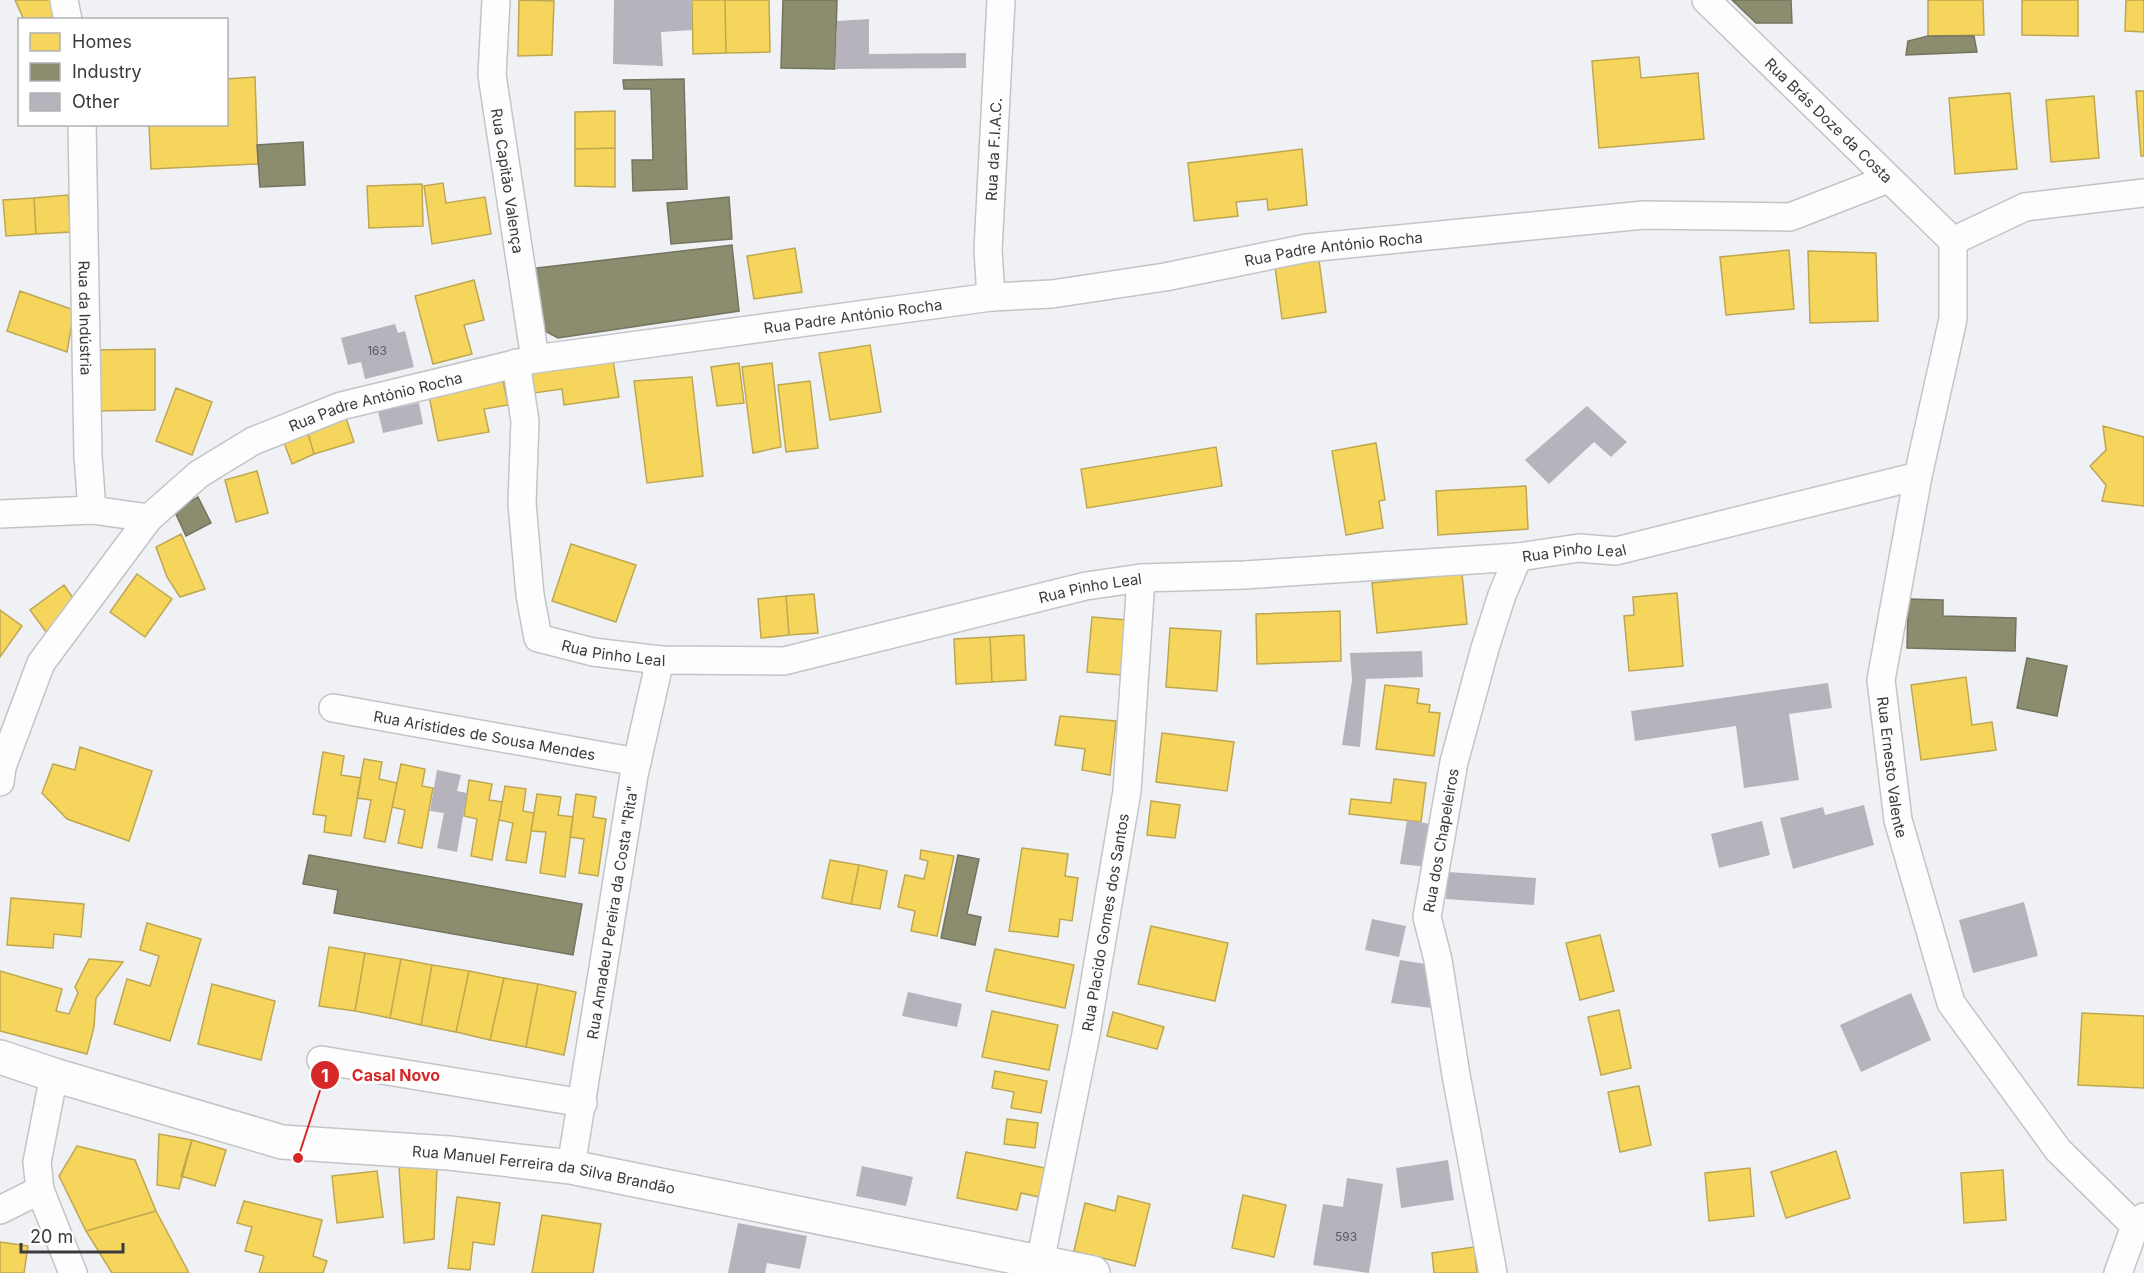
<svg xmlns="http://www.w3.org/2000/svg" width="2144" height="1273" viewBox="0 0 2144 1273" font-family="Inter,sans-serif">
  <style>
    .homes { fill: #f6d55c; stroke: #bea753; stroke-width: 1.5 }
    .industry { fill: #8c8c6e; stroke: #747460; stroke-width: 1.5 }
    .building { fill: #b7b3bd }
    .lines { fill: none; stroke-linecap: round; stroke-linejoin: round }
    .minor-casing { stroke: #c3c4c7; stroke-width: 30 }
    .secondary-casing { stroke: #c3c4c7; stroke-width: 36 }
    .minor { stroke: #fdfdfe; stroke-width: 27 }
    .secondary { stroke: #fdfdfe; stroke-width: 33 }
    .labels { text-anchor: middle; dominant-baseline: central; stroke-width: 6; stroke-linejoin: round; paint-order: stroke }
    .number-label { font-size: 12px; fill: #5a595e }
    .street-label { font-size: 15px; fill: #3b3b3e; stroke: #fff }
    .leader { fill: none; stroke: #d62828; stroke-width: 2 }
    .callout-dot { fill: #d62828; stroke: #fff; stroke-width: 2 }
    .mark-label { font-size: 18px; text-anchor: middle; font-weight: bold; fill: #fff }
    .callout-label { font-size: 16px; text-anchor: middle; font-weight: bold; fill: #d62828; stroke: #fff; stroke-width: 6; stroke-linejoin: round; paint-order: stroke }
  </style>
  <rect width="100%" height="100%" fill="#f0f1f5"/>
  <path class="homes" d="M 15,0 L 50,0 L 58,17 L 24,20 Z
    M 519,0 L 554,1 L 552,55 L 518,56 Z
    M 692,0 L 725,0 L 726,53 L 693,54 Z
    M 725,0 L 769,0 L 770,52 L 726,53 Z
    M 1928,0 L 1983,0 L 1984,35 L 1928,36 Z
    M 2022,0 L 2078,0 L 2078,36 L 2022,35 Z
    M 2126,0 L 2144,0 L 2144,32 L 2125,31 Z
    M 1639,57 L 1641,78 L 1698,73 L 1704,139 L 1599,148 L 1592,61 Z
    M 255,77 L 258,164 L 151,169 L 149,124 L 226,124 L 226,79 Z
    M 2136,91 L 2144,91 L 2144,156 L 2141,156 Z
    M 2010,93 L 2017,169 L 1955,174 L 1949,98 Z
    M 2094,96 L 2099,158 L 2051,162 L 2046,100 Z
    M 615,111 L 615,148 L 575,149 L 575,112 Z
    M 615,148 L 615,187 L 575,186 L 575,149 Z
    M 1302,149 L 1307,205 L 1268,210 L 1267,199 L 1236,202 L 1238,216 L 1194,221 L 1188,163 Z
    M 443,183 L 446,203 L 485,197 L 491,234 L 432,244 L 424,186 Z
    M 422,184 L 423,226 L 369,228 L 367,186 Z
    M 68,195 L 71,232 L 36,234 L 34,198 Z
    M 34,198 L 36,234 L 6,236 L 3,200 Z
    M 795,248 L 802,292 L 754,299 L 747,256 Z
    M 1789,250 L 1794,309 L 1726,315 L 1720,257 Z
    M 1808,251 L 1876,253 L 1878,321 L 1810,323 Z
    M 1319,260 L 1326,312 L 1282,319 L 1275,267 Z
    M 474,280 L 484,320 L 464,325 L 472,354 L 433,364 L 415,296 Z
    M 20,291 L 74,310 L 67,352 L 7,331 Z
    M 870,345 L 881,412 L 830,420 L 819,353 Z
    M 155,349 L 155,410 L 97,411 L 97,350 Z
    M 613,360 L 619,397 L 564,405 L 562,389 L 534,393 L 531,372 Z
    M 739,363 L 744,403 L 717,406 L 711,367 Z
    M 772,363 L 781,447 L 753,453 L 742,367 Z
    M 692,377 L 703,476 L 647,483 L 634,381 Z
    M 503,381 L 508,405 L 484,409 L 489,432 L 438,441 L 429,396 Z
    M 810,381 L 818,448 L 786,452 L 778,385 Z
    M 176,388 L 212,402 L 192,455 L 156,441 Z
    M 346,418 L 354,442 L 314,454 L 307,430 Z
    M 2103,426 L 2144,437 L 2144,506 L 2102,501 L 2106,485 L 2090,466 L 2106,450 Z
    M 307,430 L 314,454 L 292,464 L 283,440 Z
    M 1376,443 L 1385,500 L 1379,501 L 1383,528 L 1346,535 L 1332,451 Z
    M 1216,447 L 1222,486 L 1087,508 L 1081,469 Z
    M 257,471 L 268,513 L 236,522 L 225,480 Z
    M 1526,486 L 1528,529 L 1438,535 L 1436,491 Z
    M 181,534 L 205,589 L 180,597 L 167,577 L 156,547 Z
    M 571,544 L 636,565 L 616,622 L 552,601 Z
    M 137,574 L 172,599 L 145,637 L 110,612 Z
    M 1462,574 L 1467,624 L 1377,633 L 1372,583 Z
    M 64,585 L 79,607 L 46,632 L 30,610 Z
    M 1677,593 L 1683,666 L 1629,671 L 1624,616 L 1634,615 L 1633,597 Z
    M 814,594 L 818,633 L 789,635 L 786,596 Z
    M 786,596 L 789,635 L 761,638 L 758,599 Z
    M 0,610 L 22,626 L 0,657 Z
    M 1340,611 L 1341,661 L 1257,664 L 1256,614 Z
    M 1092,617 L 1126,620 L 1121,675 L 1087,672 Z
    M 1170,628 L 1221,631 L 1217,691 L 1166,687 Z
    M 1024,635 L 1026,680 L 992,682 L 990,637 Z
    M 990,637 L 992,682 L 956,684 L 954,639 Z
    M 1966,677 L 1972,725 L 1992,722 L 1996,750 L 1921,760 L 1911,685 Z
    M 1385,685 L 1419,689 L 1417,703 L 1430,705 L 1429,712 L 1440,713 L 1434,756 L 1376,749 Z
    M 1060,716 L 1116,721 L 1110,775 L 1082,770 L 1085,749 L 1055,745 Z
    M 1162,733 L 1234,742 L 1227,791 L 1156,782 Z
    M 80,747 L 152,771 L 129,841 L 67,819 L 42,793 L 53,764 L 75,770 Z
    M 323,752 L 344,756 L 341,775 L 361,778 L 351,836 L 324,832 L 326,816 L 313,814 Z
    M 364,759 L 382,762 L 379,779 L 397,783 L 385,842 L 364,838 L 371,800 L 357,798 Z
    M 401,764 L 425,769 L 422,786 L 433,788 L 422,848 L 398,843 L 405,810 L 392,807 Z
    M 1394,779 L 1426,783 L 1421,822 L 1349,814 L 1351,799 L 1391,803 Z
    M 469,780 L 492,784 L 489,800 L 502,802 L 492,860 L 471,856 L 477,819 L 464,816 Z
    M 505,786 L 526,789 L 523,811 L 534,813 L 526,863 L 506,860 L 513,823 L 499,820 Z
    M 537,794 L 561,797 L 558,815 L 573,817 L 565,877 L 540,873 L 546,832 L 531,831 Z
    M 576,794 L 596,797 L 593,817 L 606,819 L 598,876 L 579,873 L 584,839 L 570,837 Z
    M 1151,801 L 1180,805 L 1175,838 L 1147,835 Z
    M 1022,848 L 1068,854 L 1065,876 L 1078,878 L 1072,921 L 1060,919 L 1058,937 L 1009,931 Z
    M 921,850 L 954,856 L 937,936 L 911,931 L 915,911 L 898,907 L 905,875 L 924,879 L 928,861 L 920,859 Z
    M 830,860 L 859,865 L 851,904 L 822,898 Z
    M 859,865 L 887,871 L 880,909 L 851,904 Z
    M 11,898 L 84,904 L 81,937 L 54,934 L 53,948 L 7,945 Z
    M 147,923 L 201,939 L 170,1041 L 114,1024 L 127,979 L 150,986 L 159,956 L 140,950 Z
    M 1151,926 L 1228,943 L 1215,1001 L 1138,984 Z
    M 1600,935 L 1614,991 L 1580,1000 L 1566,943 Z
    M 329,947 L 365,953 L 355,1011 L 319,1006 Z
    M 995,949 L 1074,965 L 1065,1008 L 986,991 Z
    M 365,953 L 401,959 L 390,1018 L 355,1011 Z
    M 89,959 L 123,962 L 96,998 L 94,1027 L 87,1054 L 0,1031 L 0,971 L 62,989 L 56,1011 L 69,1014 L 78,993 L 75,987 Z
    M 401,959 L 432,965 L 421,1025 L 390,1018 Z
    M 432,965 L 469,971 L 456,1032 L 421,1025 Z
    M 469,971 L 504,978 L 490,1040 L 456,1032 Z
    M 504,978 L 538,984 L 526,1047 L 490,1040 Z
    M 212,984 L 275,1001 L 261,1060 L 198,1044 Z
    M 538,984 L 576,992 L 564,1055 L 526,1047 Z
    M 1619,1010 L 1631,1068 L 1601,1075 L 1588,1017 Z
    M 992,1011 L 1058,1025 L 1049,1070 L 982,1057 Z
    M 1113,1012 L 1164,1027 L 1157,1049 L 1107,1036 Z
    M 2082,1013 L 2144,1016 L 2144,1088 L 2078,1085 Z
    M 995,1071 L 1047,1081 L 1041,1113 L 1011,1108 L 1014,1092 L 992,1088 Z
    M 1639,1086 L 1651,1145 L 1620,1152 L 1608,1092 Z
    M 1007,1119 L 1038,1123 L 1035,1148 L 1004,1144 Z
    M 159,1134 L 192,1140 L 179,1189 L 157,1185 Z
    M 192,1140 L 226,1150 L 215,1186 L 181,1176 Z
    M 77,1146 L 135,1160 L 156,1211 L 86,1231 L 59,1176 Z
    M 1836,1151 L 1850,1198 L 1786,1218 L 1771,1172 Z
    M 966,1152 L 1045,1168 L 1039,1197 L 1021,1193 L 1017,1210 L 957,1198 Z
    M 399,1167 L 437,1168 L 434,1239 L 404,1243 Z
    M 1750,1168 L 1754,1216 L 1709,1221 L 1705,1173 Z
    M 2003,1170 L 2006,1220 L 1964,1223 L 1961,1173 Z
    M 377,1171 L 383,1217 L 337,1223 L 332,1176 Z
    M 1243,1195 L 1286,1205 L 1274,1257 L 1232,1248 Z
    M 1118,1196 L 1150,1204 L 1135,1266 L 1074,1251 L 1085,1203 L 1115,1211 Z
    M 457,1197 L 500,1203 L 494,1245 L 473,1242 L 470,1270 L 448,1268 Z
    M 244,1201 L 322,1220 L 313,1256 L 327,1261 L 323,1273 L 259,1273 L 264,1256 L 245,1251 L 252,1227 L 237,1223 Z
    M 156,1211 L 189,1273 L 112,1273 L 86,1231 Z
    M 542,1215 L 601,1224 L 593,1273 L 532,1273 Z
    M 0,1242 L 28,1246 L 24,1273 L 0,1273 Z
    M 1474,1247 L 1477,1273 L 1434,1273 L 1432,1253 Z"/>
  <path class="industry" d="M 783,0 L 837,0 L 835,69 L 781,68 Z
    M 1732,0 L 1791,0 L 1792,23 L 1756,23 Z
    M 1928,36 L 1974,36 L 1977,52 L 1906,55 L 1908,41 Z
    M 684,79 L 687,189 L 633,191 L 632,160 L 653,160 L 651,89 L 624,89 L 623,80 Z
    M 303,142 L 305,185 L 260,187 L 257,145 Z
    M 729,197 L 732,239 L 671,244 L 667,203 Z
    M 732,245 L 739,311 L 558,338 L 543,330 L 529,269 Z
    M 198,497 L 211,523 L 186,536 L 174,510 Z
    M 1908,599 L 1943,600 L 1943,616 L 2016,618 L 2015,651 L 1907,648 Z
    M 2027,658 L 2067,666 L 2057,716 L 2017,708 Z
    M 309,855 L 582,904 L 573,955 L 334,913 L 338,890 L 303,884 Z
    M 958,855 L 979,859 L 967,914 L 981,917 L 975,945 L 941,938 Z"/>
  <path class="building" d="M 614,0 L 692,0 L 692,30 L 661,32 L 663,66 L 613,64 Z
    M 869,19 L 869,54 L 966,53 L 966,68 L 835,69 L 837,21 Z
    M 395,324 L 398,333 L 405,331 L 414,367 L 365,379 L 361,362 L 348,365 L 341,338 Z
    M 419,403 L 423,424 L 383,433 L 378,411 Z
    M 1587,406 L 1627,442 L 1611,457 L 1594,442 L 1549,484 L 1525,460 Z
    M 1422,651 L 1423,677 L 1366,679 L 1360,747 L 1342,745 L 1352,680 L 1350,653 Z
    M 1828,683 L 1832,708 L 1789,714 L 1799,780 L 1744,788 L 1736,726 L 1635,741 L 1631,711 Z
    M 437,770 L 461,775 L 457,791 L 467,793 L 457,852 L 437,848 L 444,813 L 430,811 Z
    M 1864,805 L 1874,845 L 1793,869 L 1780,818 L 1823,807 L 1825,815 Z
    M 1407,820 L 1436,825 L 1428,867 L 1400,864 Z
    M 1762,821 L 1770,855 L 1719,868 L 1711,834 Z
    M 1448,872 L 1536,878 L 1534,905 L 1446,899 Z
    M 2024,902 L 2038,956 L 1973,973 L 1959,920 Z
    M 1372,919 L 1406,926 L 1399,957 L 1365,950 Z
    M 1400,960 L 1426,964 L 1432,1008 L 1391,1003 Z
    M 908,992 L 962,1004 L 957,1027 L 902,1016 Z
    M 1911,993 L 1931,1040 L 1861,1072 L 1840,1025 Z
    M 1448,1160 L 1454,1200 L 1401,1208 L 1396,1168 Z
    M 862,1166 L 913,1177 L 906,1206 L 856,1196 Z
    M 1347,1178 L 1383,1184 L 1369,1273 L 1313,1265 L 1323,1204 L 1343,1207 Z
    M 738,1223 L 807,1236 L 800,1269 L 767,1263 L 765,1273 L 728,1273 Z"/>
  <g class="lines">
    <defs>
      <g id="minor">
        <path d="M 64,0 L 68,20"/>
        <path id="s1" d="M 496,0 L 492,75 L 535,359"/>
        <path id="s2" d="M 1706,0 L 1953,241"/>
        <path id="s3" d="M 82,124 L 88,456 L 92,510"/>
        <path id="s4" d="M 1953,241 L 1953,319 L 1918,476 L 1881,680 L 1898,820 L 1951,1003 L 2058,1150 L 2135,1226"/>
        <path d="M 1953,241 L 2025,207 L 2144,193"/>
        <path id="s5" d="M 991,297 L 988,250 L 1001,0"/>
        <path id="s6" d="M 516,363 L 525,421 L 522,503 L 530,595 L 538,638 L 593,652 L 660,660 L 784,661 L 1086,586 L 1141,578 L 1244,575 L 1518,557 L 1579,548 L 1616,551 L 1918,476"/>
        <path d="M 0,514 L 92,510 L 149,518"/>
        <path id="s7" d="M 333,708 L 637,762"/>
        <path id="s8" d="M 0,782 L 2,767 L 41,663 L 149,518 L 199,474 L 253,441 L 341,406 L 535,359 L 991,297 L 1052,294 L 1165,277 L 1307,248 L 1644,215 L 1790,217 L 1888,179"/>
        <path d="M 321,1060 L 583,1103"/>
        <path d="M 54,1075 L 37,1162 L 40,1190 L 73,1273"/>
        <path id="s9" d="M 571,1167 L 634,775 L 660,660"/>
        <path d="M 0,1210 L 40,1190"/>
        <path id="s10" d="M 1040,1262 L 1086,1034 L 1127,791 L 1141,578"/>
        <path id="s11" d="M 1493,1273 L 1456,1075 L 1438,960 L 1427,917 L 1454,762 L 1485,648 L 1502,595 L 1518,557"/>
        <path d="M 2118,1273 L 2135,1226 L 2144,1217"/>
      </g>
      <g id="secondary">
        <path id="s12" d="M 0,1057 L 54,1075 L 282,1142 L 449,1153 L 571,1167 L 1093,1273"/>
      </g>
    </defs>
    <use href="#minor" class="minor-casing"/>
    <use href="#secondary" class="secondary-casing"/>
    <use href="#minor" class="minor"/>
    <use href="#secondary" class="secondary"/>
  </g>
  <g class="labels">
    <g class="number-label">
      <text x="377" y="350">163</text>
      <text x="1346" y="1236">593</text>
    </g>
    <g class="street-label">
      <text stroke="none"><textPath href="#s2" startOffset="172">Rua Brás Doze da Costa</textPath></text>
      <text stroke="none"><textPath href="#s5" startOffset="148">Rua da F.I.A.C.</textPath></text>
      <text stroke="none"><textPath href="#s1" startOffset="182">Rua Capitão Valença</textPath></text>
      <text stroke="none"><textPath href="#s8" startOffset="1538">Rua Padre António Rocha</textPath></text>
      <text stroke="none"><textPath href="#s8" startOffset="1052">Rua Padre António Rocha</textPath></text>
      <text stroke="none"><textPath href="#s3" startOffset="194">Rua da Indústria</textPath></text>
      <text stroke="none"><textPath href="#s8" startOffset="566">Rua Padre António Rocha</textPath></text>
      <text stroke="none"><textPath href="#s6" startOffset="1326">Rua Pinho Leal</textPath></text>
      <text stroke="none"><textPath href="#s6" startOffset="840">Rua Pinho Leal</textPath></text>
      <text stroke="none"><textPath href="#s6" startOffset="354">Rua Pinho Leal</textPath></text>
      <text stroke="none"><textPath href="#s7" startOffset="154">Rua Aristides de Sousa Mendes</textPath></text>
      <text stroke="none"><textPath href="#s4" startOffset="534">Rua Ernesto Valente</textPath></text>
      <text stroke="none"><textPath href="#s11" startOffset="440">Rua dos Chapeleiros</textPath></text>
      <text stroke="none"><textPath href="#s9" startOffset="258">Rua Amadeu Pereira da Costa "Rita"</textPath></text>
      <text stroke="none"><textPath href="#s10" startOffset="346">Rua Placido Gomes dos Santos</textPath></text>
      <text stroke="none"><textPath href="#s12" startOffset="558">Rua Manuel Ferreira da Silva Brandão</textPath></text>
    </g>
  </g>
  <path class="leader" d="M298 1158L325 1075"/>
  <g class="callout-dot">
    <circle cx="298" cy="1158" r="6"/>
    <circle cx="325" cy="1075" r="15"/>
  </g>
  <g class="mark-label">
    <text x="325" y="1082">1</text>
  </g>
  <g class="callout-label">
    <text x="396" y="1081">Casal Novo</text>
  </g>
  <rect x="18" y="18" width="210" height="108" fill="#ffffff" stroke="#b1b1b2" stroke-width="1.5"/>
  <rect x="30" y="33" width="30" height="18" fill="#f6d55c" stroke="#b1b1b2" stroke-width="1.5"/>
  <text x="72" y="48" font-size="18" fill="#3b3b3e">Homes</text>
  <rect x="30" y="63" width="30" height="18" fill="#8c8c6e" stroke="#b1b1b2" stroke-width="1.5"/>
  <text x="72" y="78" font-size="18" fill="#3b3b3e">Industry</text>
  <rect x="30" y="93" width="30" height="18" fill="#b7b3bd" stroke="#b1b1b2" stroke-width="1.5"/>
  <text x="72" y="108" font-size="18" fill="#3b3b3e">Other</text>
  <path d="M21 1243v9h102v-9" fill="none" stroke="#3b3b3e" stroke-width="3"/>
  <text x="30" y="1243" font-size="18" fill="#3b3b3e" stroke="#ffffff" stroke-width="4.5" paint-order="stroke">20 m</text>
</svg>
